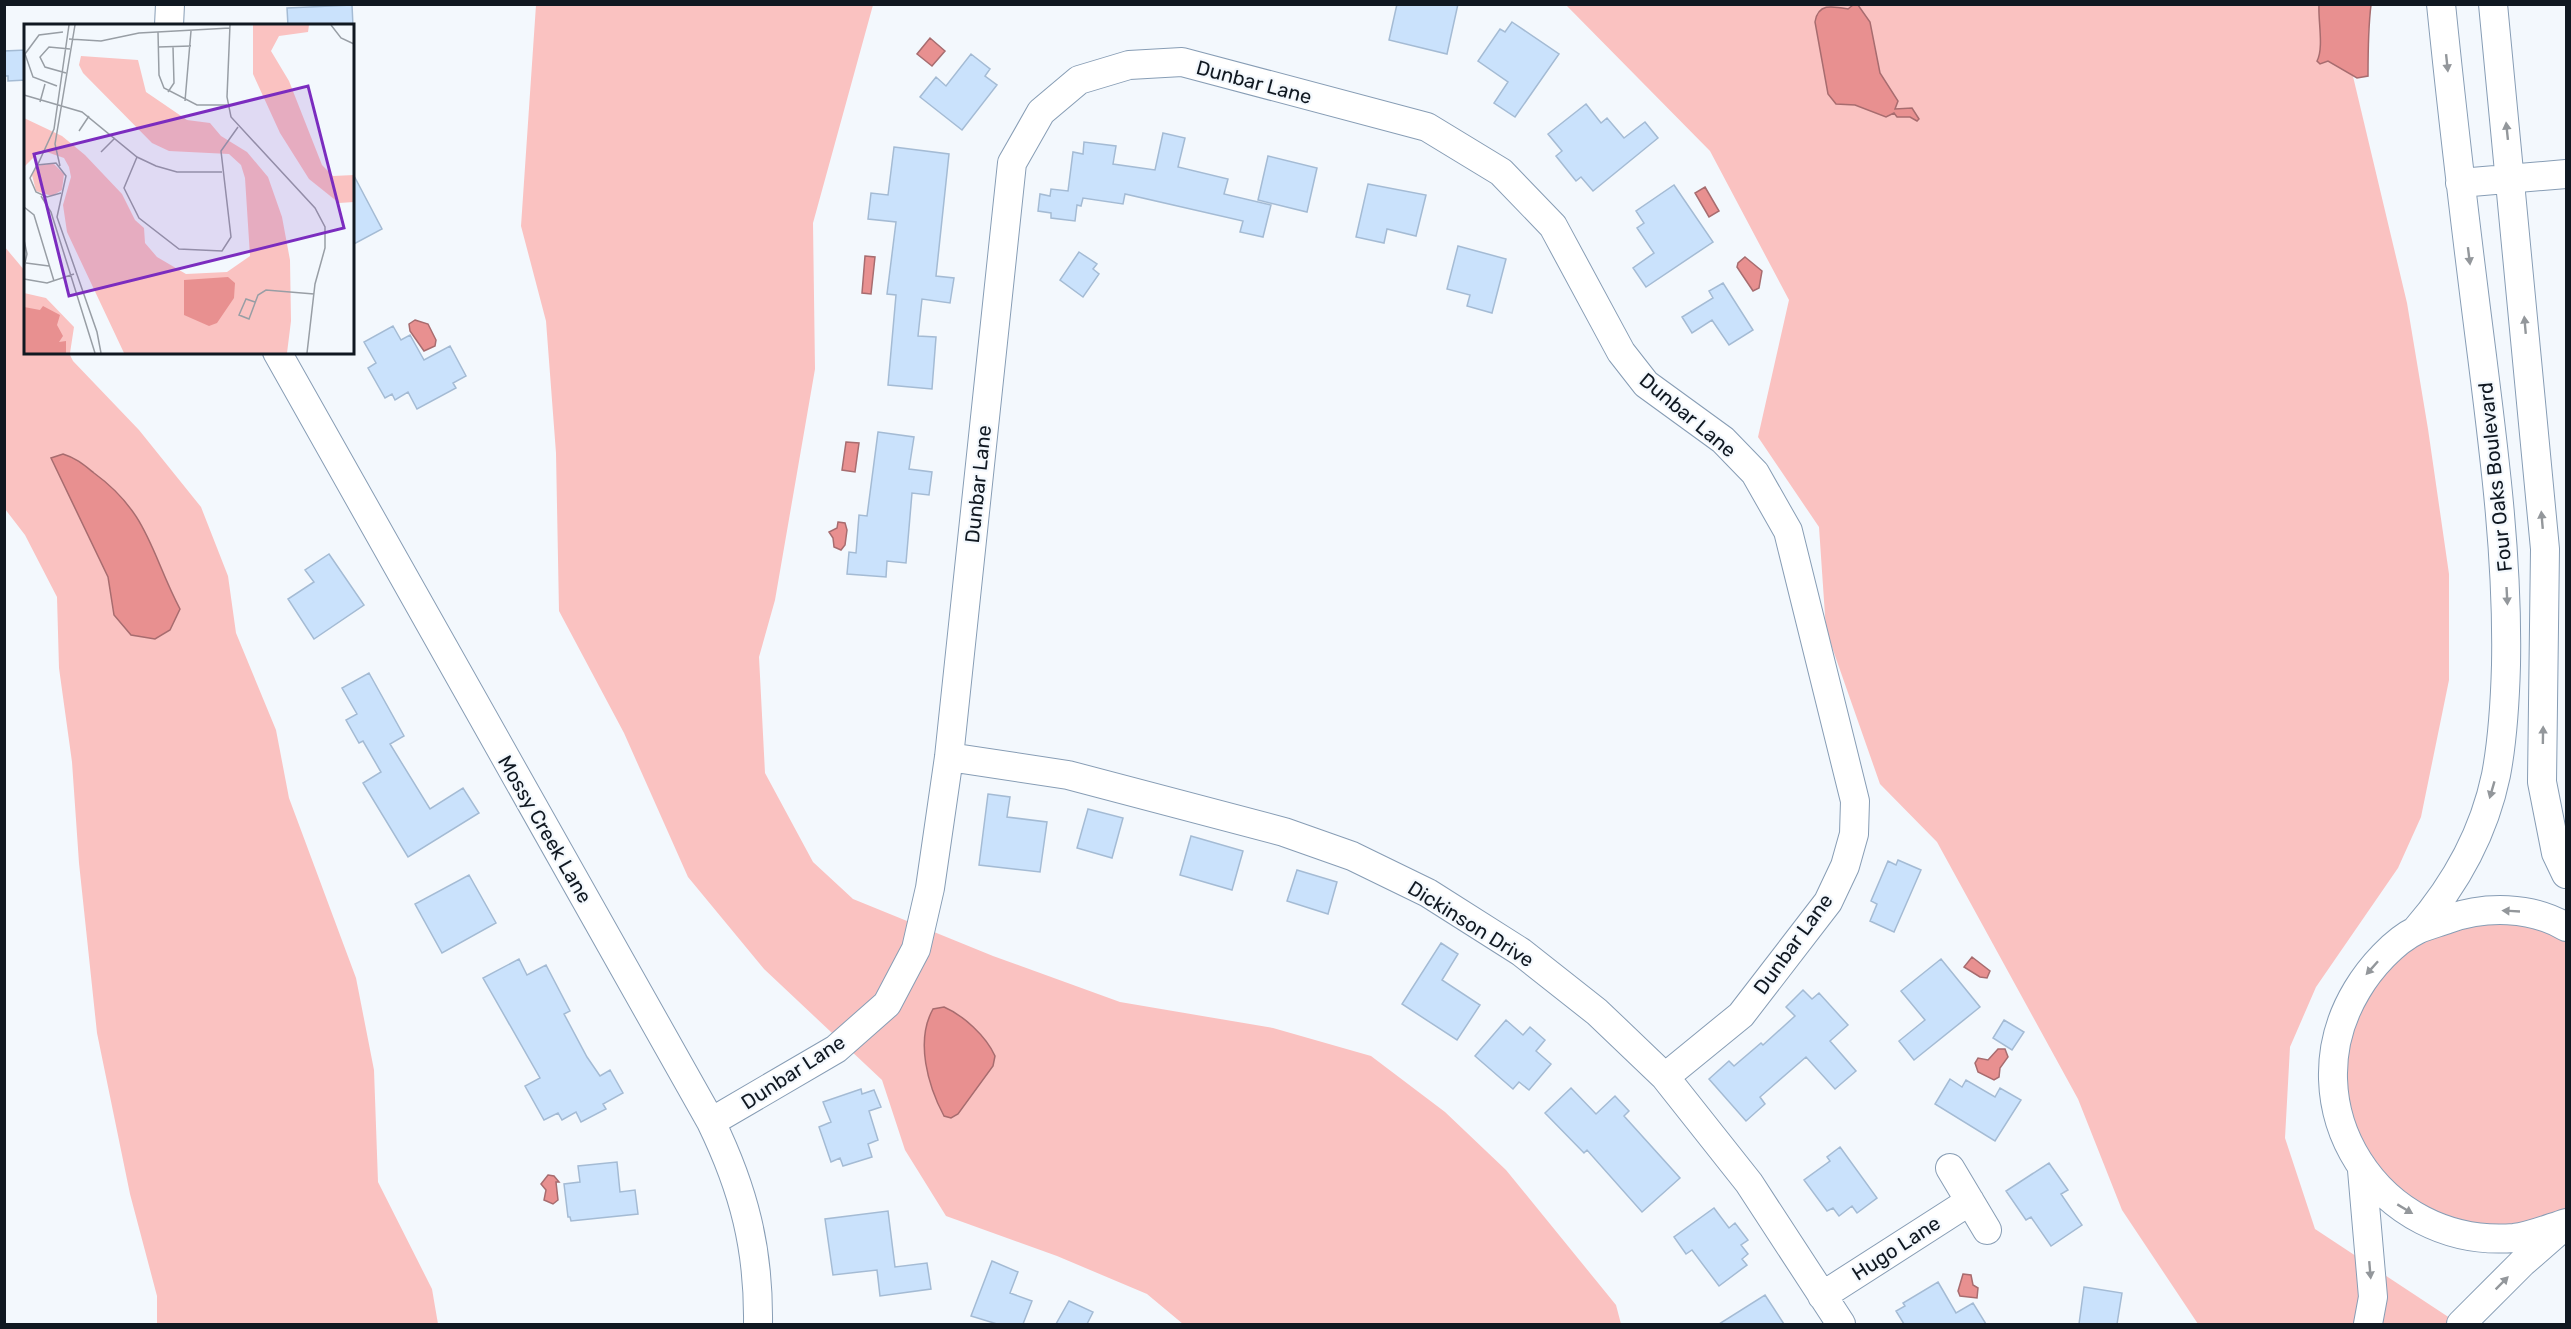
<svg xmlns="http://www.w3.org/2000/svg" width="2571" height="1329" viewBox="0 0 2571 1329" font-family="Rubik,sans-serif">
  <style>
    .green { fill: #fac2c1 }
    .water { fill: #e89090; stroke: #a76c6f; stroke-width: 1.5 }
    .building { fill: #cae2fc; stroke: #a4bbd4; stroke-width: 1.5 }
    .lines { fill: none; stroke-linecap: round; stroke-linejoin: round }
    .minor-casing { stroke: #879db5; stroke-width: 30 }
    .minor { stroke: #fff; stroke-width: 28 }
    .oneway { fill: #93979b }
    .labels { text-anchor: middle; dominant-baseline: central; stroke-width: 4.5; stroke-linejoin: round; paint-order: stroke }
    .street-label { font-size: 20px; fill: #101821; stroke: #f3f8fd }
    .inset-road { fill: none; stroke: #989ea5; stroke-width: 1.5 }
    .view { fill: #7b2cbf; fill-opacity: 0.15; stroke: #7b2cbf; stroke-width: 3 }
    .inset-edge { fill: none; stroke: #101821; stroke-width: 3 }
  </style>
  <rect width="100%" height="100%" fill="#f3f8fd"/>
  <path class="green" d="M 536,5 L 873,5 L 813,223 L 815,369 L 775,600 L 759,657 L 765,773 L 813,862 L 853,899 L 993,956 L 1120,1002 L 1273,1028 L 1371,1056 L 1445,1112 L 1506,1170 L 1616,1305 L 1621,1324 L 1183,1324 L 1147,1294 L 1057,1256 L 946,1216 L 905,1150 L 882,1080 L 764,969 L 688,877 L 624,733 L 559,611 L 556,453 L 546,321 L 521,226 Z
    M 1566,5 L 2336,5 L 2407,303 L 2428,429 L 2449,574 L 2449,680 L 2421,817 L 2398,868 L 2316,987 L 2290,1047 L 2285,1138 L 2315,1229 L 2459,1324 L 2198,1324 L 2122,1210 L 2078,1099 L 1937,842 L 1880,784 L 1826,630 L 1819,527 L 1758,437 L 1789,300 L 1710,151 Z
    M 4,246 L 25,271 L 26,352 L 69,353 L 73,361 L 139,430 L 201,507 L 228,576 L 236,633 L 276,730 L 289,798 L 356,978 L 374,1070 L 378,1182 L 432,1289 L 438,1324 L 157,1324 L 157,1296 L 130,1194 L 97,1033 L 79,863 L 72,762 L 59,668 L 57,597 L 25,535 L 5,509 Z
    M 2503,916 L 2566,933 L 2566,1213 C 2551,1217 2534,1225 2518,1226 C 2380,1240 2289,1078 2383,972 C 2401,952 2423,934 2449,925 C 2465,919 2486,919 2503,916 Z"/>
  <path class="water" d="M 1853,5 L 1858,5 L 1870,22 L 1880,73 L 1898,101 L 1895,109 L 1912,108 L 1919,119 L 1917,121 L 1910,117 L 1897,117 L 1894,113 L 1886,117 L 1855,105 L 1836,104 L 1828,94 L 1815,22 C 1818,3 1832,6 1848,9 Z
    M 2319,5 L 2371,5 C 2368,29 2368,53 2368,76 L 2357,78 L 2328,61 L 2320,64 L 2317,61 C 2324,48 2318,21 2319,5 Z
    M 930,38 L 945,51 L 932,66 L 917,54 Z
    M 1705,187 L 1719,211 L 1709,217 L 1695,193 Z
    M 865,256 L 875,257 L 871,294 L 862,293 Z
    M 1745,257 L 1762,271 L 1759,288 L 1753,291 L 1737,267 L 1738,263 Z
    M 415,320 L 428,324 L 436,340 L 435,346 L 424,351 L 410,331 L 409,324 Z
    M 846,442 L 859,443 L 855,472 L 842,470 Z
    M 63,454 C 76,458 84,465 94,473 C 149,513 151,554 180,609 L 170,630 L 155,639 L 131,635 L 114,615 L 108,577 L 51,458 Z
    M 838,522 L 845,523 L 847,530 L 845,545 L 841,550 L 834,547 L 833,538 L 829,532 L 837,528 Z
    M 1972,957 L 1990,971 L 1987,978 L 1980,977 L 1964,967 Z
    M 944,1007 C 963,1015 986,1036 995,1056 L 993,1066 L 958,1114 L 951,1118 L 944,1116 C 928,1086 915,1041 933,1009 Z
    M 1998,1049 L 2005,1049 L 2008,1057 L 2000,1068 L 1999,1077 L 1994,1080 L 1978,1072 L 1975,1063 L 1978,1058 L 1988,1060 Z
    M 548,1175 L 554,1176 L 559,1182 L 556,1182 L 558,1200 L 553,1204 L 544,1200 L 546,1190 L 541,1184 Z
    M 1963,1274 L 1971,1275 L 1973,1285 L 1978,1288 L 1977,1298 L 1960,1296 L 1958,1291 Z"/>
  <path class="building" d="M 1397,4 L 1458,4 L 1447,54 L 1389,40 Z
    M 352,5 L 353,26 L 288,26 L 287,8 Z
    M 1512,22 L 1559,54 L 1515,117 L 1494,103 L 1508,82 L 1478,61 L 1500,29 L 1505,32 Z
    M 26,50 L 26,80 L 8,81 L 8,76 L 4,76 L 4,51 Z
    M 971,54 L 990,69 L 985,76 L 997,85 L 962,130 L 920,97 L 936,77 L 946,86 Z
    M 1586,104 L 1601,123 L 1607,118 L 1624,138 L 1645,122 L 1658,138 L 1593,191 L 1581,177 L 1576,181 L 1556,156 L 1562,151 L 1548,134 Z
    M 1163,133 L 1185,138 L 1178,167 L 1228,179 L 1224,194 L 1271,205 L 1263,237 L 1240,232 L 1243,221 L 1125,194 L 1123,204 L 1083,198 L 1081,206 L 1077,205 L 1075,221 L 1051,218 L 1051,213 L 1038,211 L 1040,194 L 1050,196 L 1051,189 L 1068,191 L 1073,152 L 1083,154 L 1084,142 L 1116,146 L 1113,164 L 1155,170 Z
    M 894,147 L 949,154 L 936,276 L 954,278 L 950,303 L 922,299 L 918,336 L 936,337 L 932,389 L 888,385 L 896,295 L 887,294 L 896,222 L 868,219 L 871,193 L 888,195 Z
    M 1268,156 L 1317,168 L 1307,212 L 1258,200 Z
    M 352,172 L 382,229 L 352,245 Z
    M 1368,184 L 1426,195 L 1416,236 L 1387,229 L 1384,243 L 1356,237 Z
    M 1674,185 L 1713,242 L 1646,287 L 1633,268 L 1654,253 L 1637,228 L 1644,223 L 1636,211 Z
    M 1458,246 L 1506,259 L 1492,313 L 1467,306 L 1470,295 L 1447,289 Z
    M 1079,252 L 1097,264 L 1093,269 L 1099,274 L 1083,297 L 1060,280 Z
    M 1723,283 L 1753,330 L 1729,345 L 1712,320 L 1692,333 L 1682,317 L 1713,298 L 1709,291 Z
    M 393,326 L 401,340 L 410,335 L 424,360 L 450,346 L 466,376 L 453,383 L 456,388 L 417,409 L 408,392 L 395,400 L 392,394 L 385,398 L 368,368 L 376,363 L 364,342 Z
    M 878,432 L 914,437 L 909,469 L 932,472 L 929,495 L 912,493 L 906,563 L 887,561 L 886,577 L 847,574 L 849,552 L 856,553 L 859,515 L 867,516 Z
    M 329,554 L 364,605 L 314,639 L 288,599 L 314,582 L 305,570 Z
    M 369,673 L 404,736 L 390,744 L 430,809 L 463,788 L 479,813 L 408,857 L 363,783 L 381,772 L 363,741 L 359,743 L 346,720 L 357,714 L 342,688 Z
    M 988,794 L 1010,797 L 1007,817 L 1047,822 L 1040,872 L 979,865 Z
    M 1088,809 L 1123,818 L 1112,858 L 1077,848 Z
    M 1191,836 L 1243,851 L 1232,890 L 1180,875 Z
    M 1898,860 L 1921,870 L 1894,932 L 1870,921 L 1877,904 L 1871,901 L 1888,861 L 1896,865 Z
    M 1297,870 L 1337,882 L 1328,914 L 1287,901 Z
    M 469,875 L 496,923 L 442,953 L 415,904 Z
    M 1441,943 L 1458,954 L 1442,980 L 1480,1005 L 1457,1040 L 1402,1004 Z
    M 519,959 L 527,975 L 546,965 L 570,1011 L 564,1014 L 587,1057 L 600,1076 L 610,1070 L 623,1093 L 603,1104 L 606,1109 L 581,1122 L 576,1112 L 562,1120 L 558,1113 L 544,1120 L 525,1086 L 540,1078 L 483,978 Z
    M 1941,959 L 1980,1007 L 1914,1060 L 1899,1041 L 1925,1020 L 1901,991 Z
    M 1803,990 L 1812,999 L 1819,993 L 1848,1025 L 1830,1041 L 1856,1071 L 1835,1089 L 1806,1057 L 1760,1097 L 1765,1104 L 1746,1121 L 1709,1079 L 1729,1061 L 1734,1066 L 1761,1043 L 1763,1045 L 1795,1016 L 1786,1007 Z
    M 1506,1020 L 1523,1035 L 1530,1027 L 1545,1040 L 1536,1051 L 1551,1064 L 1529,1090 L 1519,1082 L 1513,1089 L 1475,1056 Z
    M 2004,1020 L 2024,1032 L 2012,1050 L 1993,1038 Z
    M 1950,1079 L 1962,1087 L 1966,1080 L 1995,1097 L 2000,1088 L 2021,1100 L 1995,1141 L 1935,1104 Z
    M 1571,1088 L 1596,1114 L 1615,1096 L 1629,1111 L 1624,1116 L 1680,1178 L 1642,1212 L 1587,1150 L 1584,1153 L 1545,1113 Z
    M 861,1089 L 862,1094 L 874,1090 L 881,1107 L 869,1111 L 878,1140 L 868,1144 L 872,1157 L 843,1166 L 840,1158 L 831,1162 L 819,1127 L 831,1122 L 823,1102 Z
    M 1840,1147 L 1877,1198 L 1857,1213 L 1852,1206 L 1839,1216 L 1833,1208 L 1827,1211 L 1804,1180 L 1830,1161 L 1827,1157 Z
    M 617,1162 L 620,1192 L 635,1190 L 638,1214 L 571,1221 L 570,1217 L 568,1217 L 564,1184 L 580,1182 L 578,1166 Z
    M 2049,1163 L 2068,1190 L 2061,1194 L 2082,1225 L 2051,1246 L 2031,1217 L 2026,1220 L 2006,1191 Z
    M 1714,1208 L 1729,1228 L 1735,1223 L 1748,1240 L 1741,1245 L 1748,1254 L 1742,1259 L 1747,1265 L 1719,1286 L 1692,1250 L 1686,1254 L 1674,1237 Z
    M 888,1211 L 895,1267 L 927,1263 L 931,1289 L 880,1296 L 877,1270 L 833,1275 L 825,1219 Z
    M 992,1261 L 1018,1272 L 1010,1293 L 1032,1301 L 1023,1324 L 997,1324 L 971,1316 Z
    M 1938,1282 L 1956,1313 L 1973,1303 L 1986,1324 L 1904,1324 L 1896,1311 L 1905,1306 L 1903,1303 Z
    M 2084,1287 L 2122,1293 L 2117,1324 L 2079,1324 Z
    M 1765,1295 L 1784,1324 L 1719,1324 Z
    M 1069,1301 L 1093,1312 L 1087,1324 L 1056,1324 Z"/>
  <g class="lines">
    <defs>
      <path id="minor" d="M 2493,4 L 2545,549 L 2542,782 L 2556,853 L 2566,874
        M 169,26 L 170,4
        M 2460,183 L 2566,174
        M 277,352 L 711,1122 C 744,1190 759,1249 758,1324
        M 949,757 L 1068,775 L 1284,832 L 1352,856 L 1428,893 L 1521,952 L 1597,1012 L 1665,1077 L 1749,1183 L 1841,1324
        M 2566,927 C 2531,906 2485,906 2448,919 C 2438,923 2427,925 2417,930 C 2394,941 2370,968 2357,990 C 2287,1106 2379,1249 2514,1238 C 2531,1236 2550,1228 2566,1223
        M 2416,930 C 2455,885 2484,833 2496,775 C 2503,738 2505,702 2506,665 C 2508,561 2495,459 2482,356 C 2467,239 2453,122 2441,4
        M 711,1122 L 836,1049 L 887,1004 L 916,949 L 930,888 L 949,757 L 1012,163 L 1041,112 L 1079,80 L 1129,65 L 1182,62 L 1427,127 L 1501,172 L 1553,226 L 1621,352 L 1646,384 L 1723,440 L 1755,473 L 1788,531 L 1855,801 L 1854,834 L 1845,866 L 1828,902 L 1741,1015 L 1665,1077
        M 1950,1168 L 1987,1230
        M 2362,1170 L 2373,1297 L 2368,1324
        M 1822,1296 L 1970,1201
        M 2461,1324 L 2522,1263 L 2561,1229"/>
    </defs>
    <use href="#minor" class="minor-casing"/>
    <use href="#minor" class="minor"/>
  </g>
  <defs><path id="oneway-solid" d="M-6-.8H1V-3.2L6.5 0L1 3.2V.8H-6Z" transform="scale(1.5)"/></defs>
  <g class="oneway">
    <use href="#oneway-solid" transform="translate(2447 63) rotate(84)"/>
    <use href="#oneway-solid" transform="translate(2507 131) rotate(-96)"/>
    <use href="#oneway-solid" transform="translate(2469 256) rotate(83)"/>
    <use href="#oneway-solid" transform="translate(2525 325) rotate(-95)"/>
    <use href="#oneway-solid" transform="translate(2542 520) rotate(-95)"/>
    <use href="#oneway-solid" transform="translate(2507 596) rotate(87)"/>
    <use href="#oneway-solid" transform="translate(2543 735) rotate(-89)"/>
    <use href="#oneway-solid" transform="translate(2492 790) rotate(106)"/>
    <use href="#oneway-solid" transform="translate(2511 911) rotate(-177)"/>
    <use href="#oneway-solid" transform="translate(2372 968) rotate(132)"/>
    <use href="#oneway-solid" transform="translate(2405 1209) rotate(31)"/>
    <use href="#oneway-solid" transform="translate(2370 1270) rotate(85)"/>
    <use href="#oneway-solid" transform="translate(2502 1283) rotate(-45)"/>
  </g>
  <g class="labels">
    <g class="street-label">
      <text transform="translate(1254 82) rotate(15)">Dunbar Lane</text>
      <text transform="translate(1688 415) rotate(40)">Dunbar Lane</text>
      <text transform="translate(2495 477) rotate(-96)">Four Oaks Boulevard</text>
      <text transform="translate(978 484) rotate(-84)">Dunbar Lane</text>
      <text transform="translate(545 829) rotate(60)">Mossy Creek Lane</text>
      <text transform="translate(1471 924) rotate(32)">Dickinson Drive</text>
      <text transform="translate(1793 944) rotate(-54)">Dunbar Lane</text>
      <text transform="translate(793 1072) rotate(-33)">Dunbar Lane</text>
      <text transform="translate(1896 1248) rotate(-33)">Hugo Lane</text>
    </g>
  </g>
  <g transform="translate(24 24)">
    <rect width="330" height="330" fill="#f3f8fd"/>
    <path d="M 229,1 L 285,1 L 284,8 L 255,12 L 247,27 L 265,57 L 298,141 L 309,152 L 330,151 L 330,178 L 315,179 L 285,155 L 256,109 L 229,50 ZM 57,32 L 114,36 L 122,68 L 163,96 L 186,99 L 197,112 L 223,128 L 244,153 L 258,193 L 266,236 L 267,297 L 263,329 L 100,329 L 43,208 L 39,181 L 47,153 L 45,143 L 40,134 L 17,126 L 0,143 L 0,94 L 38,112 L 61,131 L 98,170 L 111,196 L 120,204 L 121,219 L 133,233 L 162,250 L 203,248 L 226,232 L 221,154 L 217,141 L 205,130 L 145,127 L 128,119 L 59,49 L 55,41 ZM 29,139 L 40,150 L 38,166 L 28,172 L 12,167 L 8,151 L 13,142 ZM 0,269 L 22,274 L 50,303 L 46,329 L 0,329 Z" fill="#fac2c1"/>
    <path d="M 204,253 L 211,259 L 210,274 L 193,299 L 185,302 L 160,291 L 160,256 ZM 19,282 L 36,291 L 33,301 L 39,312 L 35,318 L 42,317 L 42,329 L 0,329 L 0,283 L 16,286 Z" fill="#e89090"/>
    <path class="inset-road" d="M 206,1 L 203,73 L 207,93 L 291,184 L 301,203 L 301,224 L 291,260 L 283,329M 307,1 L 317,14 L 330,20M 134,8 L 135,51 L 140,64 L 173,81 L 203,81M 45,15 L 77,17 L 115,9 L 206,4M 134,23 L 167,22M 42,49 L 21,43 L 16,33 L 25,23 L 46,25M 33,62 L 9,53 L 1,30 L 15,11 L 39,8M 144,68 L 150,59 L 149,23M 0,71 L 58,88 L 113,133 L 132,142 L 153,148 L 198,148M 161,77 L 167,7M 16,78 L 21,60M 55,107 L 65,92M 77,128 L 91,114M 113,133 L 100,164 L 115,194 L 155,225 L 198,227 L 207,213 L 197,127 L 214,103M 14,140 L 30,105 L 45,1M 36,142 L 31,120 L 51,1M 37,169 L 23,173 L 12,168 L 6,154 L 13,141 L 32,139 L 42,152 L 33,193 L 73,308 L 77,329M 17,172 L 27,188 L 71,329M 0,183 L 10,191 L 30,257M 0,216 L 3,230 L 0,243M 2,239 L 25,242M 0,255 L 23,259 L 50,250M 231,278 L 222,275 L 215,291 L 225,295 L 234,271 L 242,266 L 290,270"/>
    <path class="view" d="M 284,62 L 320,204 L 45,272 L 10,130 Z"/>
    <rect width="330" height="330" class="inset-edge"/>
  </g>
  <rect width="2571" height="1329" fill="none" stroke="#101821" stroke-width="12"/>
</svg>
